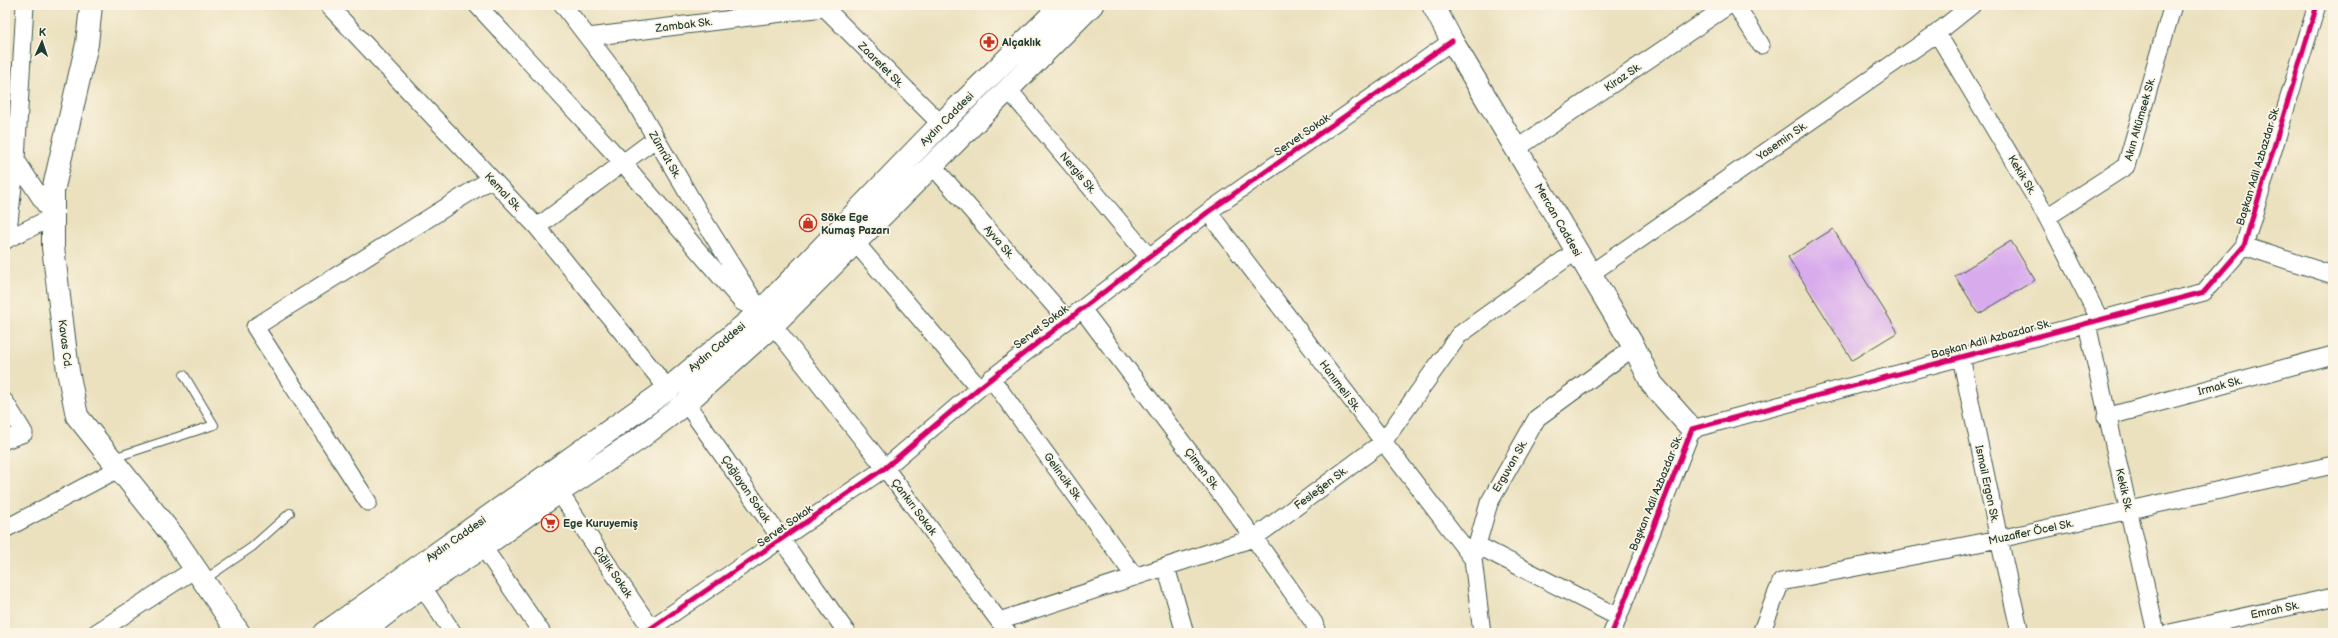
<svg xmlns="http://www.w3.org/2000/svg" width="2338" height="638" viewBox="0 0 2338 638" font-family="'Balsamiq Sans',sans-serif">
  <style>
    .building { fill: #d8abed }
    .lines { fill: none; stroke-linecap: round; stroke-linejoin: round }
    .lane-casing { stroke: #3e5649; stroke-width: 10 }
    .street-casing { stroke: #3e5649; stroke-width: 19 }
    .secondary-casing { stroke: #3e5649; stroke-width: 24 }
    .lane { stroke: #fff; stroke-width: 8 }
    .street { stroke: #fff; stroke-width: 17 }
    .secondary { stroke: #fff; stroke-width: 22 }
    .cycleway-casing { stroke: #fcf5e5; stroke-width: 8 }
    .cycleway { stroke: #d6006c; stroke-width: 5 }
    .labels { text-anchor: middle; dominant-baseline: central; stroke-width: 3.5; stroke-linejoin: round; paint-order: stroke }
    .street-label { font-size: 11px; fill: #1f3d34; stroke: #fcf5e5 }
    .poi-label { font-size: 11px; font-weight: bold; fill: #1f3d34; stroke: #fcf5e5; text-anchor: start }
  </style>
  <rect width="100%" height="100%" fill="#fcf5e5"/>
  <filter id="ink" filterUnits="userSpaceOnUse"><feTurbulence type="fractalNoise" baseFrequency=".025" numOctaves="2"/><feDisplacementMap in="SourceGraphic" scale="8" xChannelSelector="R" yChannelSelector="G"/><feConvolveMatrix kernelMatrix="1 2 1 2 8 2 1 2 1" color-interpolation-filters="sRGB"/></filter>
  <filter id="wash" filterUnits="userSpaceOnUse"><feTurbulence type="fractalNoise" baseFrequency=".012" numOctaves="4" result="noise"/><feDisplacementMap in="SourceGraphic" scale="16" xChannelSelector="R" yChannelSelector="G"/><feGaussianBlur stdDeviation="0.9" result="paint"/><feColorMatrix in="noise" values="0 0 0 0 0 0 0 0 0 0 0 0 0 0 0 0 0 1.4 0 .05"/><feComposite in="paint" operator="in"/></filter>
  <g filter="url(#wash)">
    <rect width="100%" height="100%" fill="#ebe1bf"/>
    <g id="blocks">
      <path class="building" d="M 1833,229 L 1898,332 L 1852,360 L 1788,257 Z
        M 2011,241 L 2035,280 L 1979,314 L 1955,276 Z"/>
    </g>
  </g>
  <g filter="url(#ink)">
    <use href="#blocks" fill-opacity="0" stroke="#3e5649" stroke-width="1"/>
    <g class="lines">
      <defs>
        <path id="lane" d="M 113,458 L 214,425 L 184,375
          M 204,580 L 252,547 L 290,513"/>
        <path id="street" d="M 328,5 L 537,227 L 668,389
          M 477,5 L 624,164 L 742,302 L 761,311
          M 563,5 L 626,87 L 701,216 L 759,309
          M 822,5 L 941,124
          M 1736,5 L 1761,45
          M 1937,33 L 2047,217 L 2100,320
          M 588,37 L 823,8 L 826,5
          M 1008,89 L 1149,257
          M 1516,149 L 1729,5
          M 932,165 L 1067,320
          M 1208,212 L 1473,559
          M 2047,217 L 2126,166 L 2173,5
          M 537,227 L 655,139
          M 7,239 L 53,217 L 16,160
          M 5,241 L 7,239 L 16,160 L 25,5
          M 855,242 L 979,388
          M 2244,246 L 2333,275
          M 1590,274 L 1937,33 L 1972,5
          M 1082,309 L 1254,538 L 1314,623 L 1317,633
          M 2087,324 L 2156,633
          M 773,325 L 885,468 L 1008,633
          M 1961,357 L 1999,539 L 2020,633
          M 991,378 L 1135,577
          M 5,402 L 24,433 L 5,440
          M 686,403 L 847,633
          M 2106,417 L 2333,355
          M 559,492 L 654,633
          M 368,502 L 255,327 L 491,179
          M 5,529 L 118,469
          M 1477,545 L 1618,617
          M 483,547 L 542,633
          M 1166,567 L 1185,633
          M 422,586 L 453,633
          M 999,621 L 1254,538 L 1383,442 L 1459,335 L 1576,251
          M 96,633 L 195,569
          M 644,633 L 885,468 L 979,388 L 1208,212 L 1452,41
          M 1482,633 L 1473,559 L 1489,503 L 1537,418 L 1634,347
          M 1612,633 L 1692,429 L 2204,292 L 2244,246 L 2317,5
          M 1761,633 L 1781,582 L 1999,539 L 2333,465
          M 2170,633 L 2333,597"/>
        <path id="secondary" d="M 91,5 L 87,44 L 53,191 L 53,247 L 68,371 L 77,416 L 173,536 L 239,633
          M 1433,5 L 1452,41 L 1634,347 L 1652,384 L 1692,429
          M 325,633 L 668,389 L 761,311 L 941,124 L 1062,5
          M 361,633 L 422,586 L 483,547 L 559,492 L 639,439 L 686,403 L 773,325 L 1092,5"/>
      </defs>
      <use href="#lane" class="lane-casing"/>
      <use href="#street" class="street-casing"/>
      <use href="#secondary" class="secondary-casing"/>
      <use href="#lane" class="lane"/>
      <use href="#street" class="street"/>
      <use href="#secondary" class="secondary"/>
      <defs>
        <path id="cycleway" d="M 644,633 L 885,468 L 979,388 L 1208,212 L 1452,41
          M 1612,633 L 1692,429 L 2204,292 L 2244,246 L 2317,5"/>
      </defs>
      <use href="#cycleway" class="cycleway-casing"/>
      <use href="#cycleway" class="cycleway"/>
    </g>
  </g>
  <defs>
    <symbol id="pharmacy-ring" viewBox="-11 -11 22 22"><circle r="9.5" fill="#fcf5e5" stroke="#c8321e" stroke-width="1.5"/><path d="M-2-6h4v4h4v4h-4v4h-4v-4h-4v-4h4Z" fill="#c8321e"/></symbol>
    <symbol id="shop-ring" viewBox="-11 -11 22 22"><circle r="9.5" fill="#fcf5e5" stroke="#c8321e" stroke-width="1.5"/><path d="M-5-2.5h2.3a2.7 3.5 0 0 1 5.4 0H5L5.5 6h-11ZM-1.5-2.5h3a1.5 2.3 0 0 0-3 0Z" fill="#c8321e"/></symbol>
    <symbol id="supermarket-ring" viewBox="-11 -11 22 22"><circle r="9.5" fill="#fcf5e5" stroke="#c8321e" stroke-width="1.5"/><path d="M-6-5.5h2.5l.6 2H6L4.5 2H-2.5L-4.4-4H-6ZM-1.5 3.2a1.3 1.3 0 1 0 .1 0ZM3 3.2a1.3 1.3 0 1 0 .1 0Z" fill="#c8321e"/></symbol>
  </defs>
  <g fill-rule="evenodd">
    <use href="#pharmacy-ring" x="979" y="32" width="20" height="20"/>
    <use href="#shop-ring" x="798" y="213" width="20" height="20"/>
    <use href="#supermarket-ring" x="540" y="513" width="20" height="20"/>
  </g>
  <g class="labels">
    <g class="street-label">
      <text transform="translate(684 25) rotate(-7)">Zambak Sk.</text>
      <text transform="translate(881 65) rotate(45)">Zaarefet Sk.</text>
      <text transform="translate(1623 77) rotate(-34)">Kiraz Sk.</text>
      <text transform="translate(947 119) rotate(-45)">Aydın Caddesi</text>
      <text transform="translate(2140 119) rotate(-74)">Akın Altümsek Sk.</text>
      <text transform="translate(1302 135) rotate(-35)">Servet Sokak</text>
      <text transform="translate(1782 141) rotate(-35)">Yasemin Sk.</text>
      <text transform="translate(665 155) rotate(60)">Zümrüt Sk.</text>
      <text transform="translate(2258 166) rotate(-73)">Başkan Adil Azbazdar Sk.</text>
      <text transform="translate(1078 173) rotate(50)">Nergis Sk.</text>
      <text transform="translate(2022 175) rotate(59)">Kekik Sk.</text>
      <text transform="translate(503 192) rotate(47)">Kemal Sk.</text>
      <text transform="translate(1558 220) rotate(60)">Mercan Caddesi</text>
      <text transform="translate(999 242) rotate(49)">Ayva Sk.</text>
      <text transform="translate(1041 327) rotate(-37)">Servet Sokak</text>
      <text transform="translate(1991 339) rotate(-15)">Başkan Adil Azbazdar Sk.</text>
      <text transform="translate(65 344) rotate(83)">Kavas Cd.</text>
      <text transform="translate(717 347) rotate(-40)">Aydın Caddesi</text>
      <text transform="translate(1340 386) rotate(53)">Hanımeli Sk.</text>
      <text transform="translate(2220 386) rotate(-15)">Irmak Sk.</text>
      <text transform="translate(1510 466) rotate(-60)">Erguvan Sk.</text>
      <text transform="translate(1202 469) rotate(53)">Çimen Sk.</text>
      <text transform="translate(1063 477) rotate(54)">Gelincik Sk.</text>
      <text transform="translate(1987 484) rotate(78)">Ismail Ergon Sk.</text>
      <text transform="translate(1321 488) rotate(-37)">Fesleğen Sk.</text>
      <text transform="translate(746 489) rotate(56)">Çağlayan Sokak</text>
      <text transform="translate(2124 490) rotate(77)">Kekik Sk.</text>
      <text transform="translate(1656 493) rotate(-68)">Başkan Adil Azbazdar Sk.</text>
      <text transform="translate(914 507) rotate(53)">Çankırı Sokak</text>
      <text transform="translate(785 526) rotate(-35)">Servet Sokak</text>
      <text transform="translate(2031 532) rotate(-12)">Muzaffer Öcel Sk.</text>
      <text transform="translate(456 539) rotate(-35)">Aydın Caddesi</text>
      <text transform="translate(613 572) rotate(56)">Çığlık Sokak</text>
      <text transform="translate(2275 610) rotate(-12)">Emrah Sk.</text>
    </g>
    <g class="poi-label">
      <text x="1002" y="42">Alçaklık</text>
      <text x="821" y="217">Söke Ege<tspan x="821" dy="13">Kumaş Pazarı</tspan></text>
      <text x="563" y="523">Ege Kuruyemiş</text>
    </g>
  </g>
  <rect width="2338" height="638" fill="none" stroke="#fcf5e5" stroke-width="20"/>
  <g transform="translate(42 42) rotate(3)" stroke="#fcf5e5" stroke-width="3" paint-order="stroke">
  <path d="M0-3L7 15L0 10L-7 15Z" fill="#1f3d34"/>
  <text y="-6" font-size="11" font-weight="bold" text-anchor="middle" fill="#1f3d34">K</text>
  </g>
</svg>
